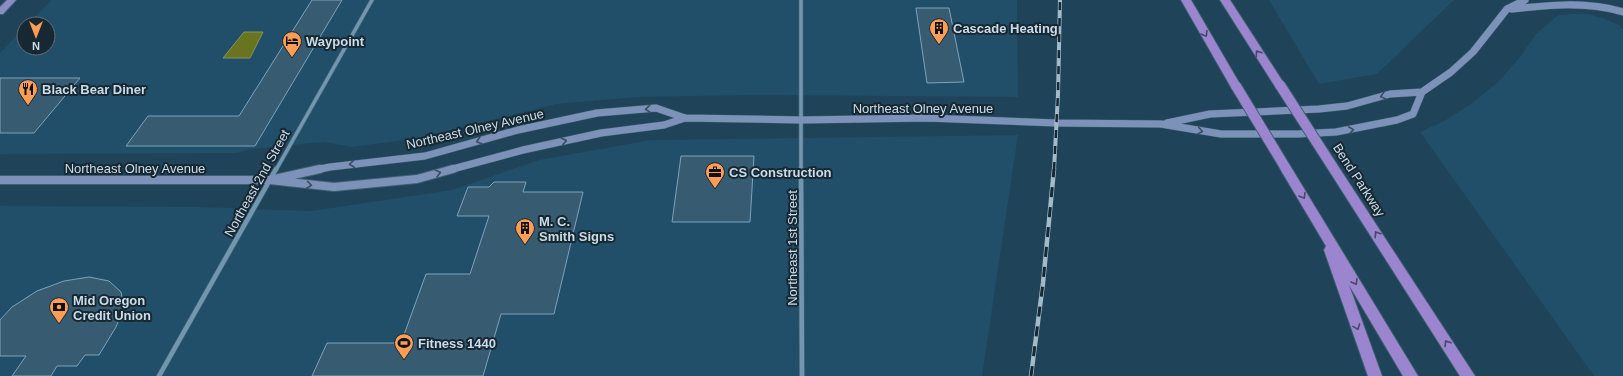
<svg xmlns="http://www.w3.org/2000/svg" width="1623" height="376" viewBox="0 0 1623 376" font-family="Arial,sans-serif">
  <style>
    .built { fill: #214e68 }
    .water { fill: #697421; stroke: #86935d }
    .building { fill: #375c72; stroke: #7da3bc }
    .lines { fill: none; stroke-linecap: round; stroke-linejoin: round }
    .street-far1-casing { stroke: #3e5f71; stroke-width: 5 }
    .street-casing { stroke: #3e5f71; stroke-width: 6 }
    .secondary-far1-casing { stroke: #3e5f71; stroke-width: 8 }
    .secondary-casing { stroke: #3e5f71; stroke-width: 10 }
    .primary-casing { stroke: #3e5f71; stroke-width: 2 }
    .highway-casing { stroke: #3e5f71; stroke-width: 2 }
    .street-far1 { stroke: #7197b0; stroke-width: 3.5 }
    .street { stroke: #7197b0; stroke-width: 4.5 }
    .secondary-far1 { stroke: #7d92b9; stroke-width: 7 }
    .secondary { stroke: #7d92b9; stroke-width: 8 }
    .primary { fill: #8a8cc2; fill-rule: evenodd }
    .highway { fill: #9a85ce; fill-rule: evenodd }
    .rail-far1-casing { stroke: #a3bac9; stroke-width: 4 }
    .rail-casing { stroke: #a3bac9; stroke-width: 4.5 }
    .rail-far1 { stroke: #182832; stroke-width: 2.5; stroke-dasharray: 8; stroke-linecap: butt }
    .rail { stroke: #182832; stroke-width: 3; stroke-dasharray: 10; stroke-linecap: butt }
    .highway-bridge-casing { stroke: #3e5f71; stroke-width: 12; stroke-linecap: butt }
    .highway-bridge { stroke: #9a85ce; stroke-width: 10 }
    .oneway { stroke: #464969 }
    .oneway2 { stroke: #3b4d61 }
    .labels { text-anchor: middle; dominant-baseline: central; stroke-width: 4; stroke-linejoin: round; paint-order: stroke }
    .poi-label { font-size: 13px; font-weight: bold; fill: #c9dce9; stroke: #182832; text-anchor: start }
    .street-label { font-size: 13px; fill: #c9dce9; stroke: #182832 }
  </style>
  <rect width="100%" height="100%" fill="#1f4358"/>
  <path class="built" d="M 51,0 L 1017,0 L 1018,97 L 755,95 L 638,97 L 557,104 L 413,139 L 352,147 L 324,142 L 252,149 L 236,153 L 0,154 L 0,53 L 24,28 L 24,48 L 48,48 L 48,24 L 28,24 Z
    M 1269,0 L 1454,0 L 1377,74 L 1319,84 Z
    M 1573,14 L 1589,14 L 1605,19 L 1619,25 L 1623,30 L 1623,376 L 1594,376 L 1420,132 L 1444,121 L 1471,104 L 1498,82 L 1520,57 L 1536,34 L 1558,15 Z
    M 1018,135 L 982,376 L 0,376 L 0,206 L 201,207 L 311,211 L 452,190 L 539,160 L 651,140 Z"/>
  <path class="water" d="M 244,32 L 263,32 L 250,58 L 223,58 Z"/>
  <path class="building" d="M 312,0 L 342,0 L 255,146 L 126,146 L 148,116 L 239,116 Z
    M 916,8 L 949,8 L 964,82 L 927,83 Z
    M 0,78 L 80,78 L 34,133 L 0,133 Z
    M 681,156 L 754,156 L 750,222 L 672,222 Z
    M 494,182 L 526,182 L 523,192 L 583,192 L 554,314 L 501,314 L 483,376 L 312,376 L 327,343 L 401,343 L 426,274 L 470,274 L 489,216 L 457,216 L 468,187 L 489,187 Z
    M 89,277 L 109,281 L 121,292 L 124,307 L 116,327 L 99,355 L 85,355 L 77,366 L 57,366 L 51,376 L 12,376 L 26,356 L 0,356 L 0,320 L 12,307 L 37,291 L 64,281 Z"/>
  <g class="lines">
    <defs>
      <path id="street-far1" d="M 801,0 L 801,170
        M 276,170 L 372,0"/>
      <path id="street" d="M 801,169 L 802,376
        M 159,376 L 276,169"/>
      <path id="secondary-far1" d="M 1512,9 C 1549,5 1586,1 1623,12
        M 1167,123 L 1210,114 L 1319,109 L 1347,106 L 1390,94 L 1422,92 L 1451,72 L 1473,52 L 1507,9 L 1525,0
        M 315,170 L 330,167 L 425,156 L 518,130 L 597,113 L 656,108 L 685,118 L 801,120 L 927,118 L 1057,123 L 1161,124 L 1221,134 L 1298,134 L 1336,132 L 1397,120 L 1413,114 L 1422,92
        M 449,170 L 523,150 L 601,133 L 664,125 L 685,118"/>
      <path id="secondary" d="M 0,180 L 270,180 L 334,187 L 417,179 L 453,169
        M 270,180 L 320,169"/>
      <path id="primary" d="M 7,0 L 16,0 L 3,14 L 0,14 L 0,7 Z"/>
      <path id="highway" d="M 1181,0 L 1191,0 L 1241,86 L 1240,89 L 1232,89 Z
        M 1220,0 L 1230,0 L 1285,85 L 1284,88 L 1276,88 Z
        M 1332,162 L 1336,163 L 1475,376 L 1460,376 L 1328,169 L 1326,166 L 1328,163 Z
        M 1285,163 L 1289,164 L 1418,376 L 1403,376 L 1349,285 L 1382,376 L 1368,376 L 1324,250 L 1326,246 L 1279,167 L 1281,164 Z"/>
    </defs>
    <use href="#street-far1" class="street-far1-casing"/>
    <use href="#street" class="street-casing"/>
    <use href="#secondary-far1" class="secondary-far1-casing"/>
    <use href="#secondary" class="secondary-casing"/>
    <use href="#primary" class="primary-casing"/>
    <use href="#highway" class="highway-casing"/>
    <use href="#street-far1" class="street-far1"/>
    <use href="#street" class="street"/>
    <use href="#secondary-far1" class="secondary-far1"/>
    <use href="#secondary" class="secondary"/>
    <use href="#primary" class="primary"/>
    <use href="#highway" class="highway"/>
    <defs>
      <path id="rail-far1" d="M 1054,170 L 1058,94 L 1060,0"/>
      <path id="rail" d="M 1031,376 L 1043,283 L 1054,169"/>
    </defs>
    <use href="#rail-far1" class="rail-far1-casing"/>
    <use href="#rail" class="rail-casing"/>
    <use href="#rail-far1" class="rail-far1"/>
    <use href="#rail" class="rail"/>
    <defs>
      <path id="highway-bridge" d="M 1280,85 L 1332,166
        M 1236,86 L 1285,167"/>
    </defs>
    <use href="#highway-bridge" class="highway-bridge-casing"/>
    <use href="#highway-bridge" class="highway-bridge"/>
  </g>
  <defs><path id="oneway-chevron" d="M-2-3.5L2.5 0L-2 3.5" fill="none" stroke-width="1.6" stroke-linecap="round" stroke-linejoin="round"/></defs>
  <g class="oneway">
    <use href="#oneway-chevron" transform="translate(1205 34) rotate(60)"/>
    <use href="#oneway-chevron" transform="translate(1258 53) rotate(-124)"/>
    <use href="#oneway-chevron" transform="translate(1303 196) rotate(59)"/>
    <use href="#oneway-chevron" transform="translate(1377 234) rotate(-123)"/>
    <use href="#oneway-chevron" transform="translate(1355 282) rotate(59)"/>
    <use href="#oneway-chevron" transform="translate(1357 327) rotate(70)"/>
    <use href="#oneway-chevron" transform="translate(1447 343) rotate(-122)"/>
  </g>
  <g class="oneway2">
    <use href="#oneway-chevron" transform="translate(1383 96) rotate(165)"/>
    <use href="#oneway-chevron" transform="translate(648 109) rotate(175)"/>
    <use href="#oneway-chevron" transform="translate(1351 130) rotate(-8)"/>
    <use href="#oneway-chevron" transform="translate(1200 131) rotate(10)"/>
    <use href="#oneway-chevron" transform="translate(479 141) rotate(164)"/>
    <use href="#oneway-chevron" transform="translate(564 141) rotate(-13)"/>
    <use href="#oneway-chevron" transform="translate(352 164) rotate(174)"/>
    <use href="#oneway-chevron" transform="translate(438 173) rotate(-15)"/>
    <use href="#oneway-chevron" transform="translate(309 185) rotate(7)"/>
  </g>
  <defs>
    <symbol id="building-pin" viewBox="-11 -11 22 30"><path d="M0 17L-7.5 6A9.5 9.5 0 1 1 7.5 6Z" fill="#fc9d53" stroke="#182832"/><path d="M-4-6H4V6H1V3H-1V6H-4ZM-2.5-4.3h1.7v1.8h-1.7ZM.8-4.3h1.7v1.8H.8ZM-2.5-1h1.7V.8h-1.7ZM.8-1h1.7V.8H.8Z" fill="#111"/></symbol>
    <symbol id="hotel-pin" viewBox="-11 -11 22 30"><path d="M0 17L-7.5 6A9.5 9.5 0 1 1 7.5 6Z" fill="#fc9d53" stroke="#182832"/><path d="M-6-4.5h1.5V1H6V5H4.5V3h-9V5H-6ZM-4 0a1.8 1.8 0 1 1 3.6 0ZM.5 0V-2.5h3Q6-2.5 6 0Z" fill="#111"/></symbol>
    <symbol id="restaurant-pin" viewBox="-11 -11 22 30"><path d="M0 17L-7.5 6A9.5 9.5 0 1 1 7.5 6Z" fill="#fc9d53" stroke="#182832"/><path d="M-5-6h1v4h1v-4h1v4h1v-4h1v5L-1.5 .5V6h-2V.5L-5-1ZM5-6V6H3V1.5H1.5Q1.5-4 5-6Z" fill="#111"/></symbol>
    <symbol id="office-pin" viewBox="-11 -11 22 30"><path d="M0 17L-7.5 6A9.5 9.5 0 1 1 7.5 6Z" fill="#fc9d53" stroke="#182832"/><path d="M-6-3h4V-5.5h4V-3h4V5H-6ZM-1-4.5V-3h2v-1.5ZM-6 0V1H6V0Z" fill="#111"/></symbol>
    <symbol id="bank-pin" viewBox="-11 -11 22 30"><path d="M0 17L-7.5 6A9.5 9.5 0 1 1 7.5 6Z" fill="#fc9d53" stroke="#182832"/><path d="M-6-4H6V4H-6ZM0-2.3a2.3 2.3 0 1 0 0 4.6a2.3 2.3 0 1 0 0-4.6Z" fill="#111"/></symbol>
    <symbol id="stadium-pin" viewBox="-11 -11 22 30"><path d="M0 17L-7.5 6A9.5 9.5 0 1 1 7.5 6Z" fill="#fc9d53" stroke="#182832"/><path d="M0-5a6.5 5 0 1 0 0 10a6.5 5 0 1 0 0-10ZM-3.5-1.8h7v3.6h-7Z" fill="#111"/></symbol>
  </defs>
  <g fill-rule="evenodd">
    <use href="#building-pin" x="928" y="17" width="22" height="30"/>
    <use href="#hotel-pin" x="281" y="30" width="22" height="30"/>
    <use href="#restaurant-pin" x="17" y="78" width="22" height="30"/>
    <use href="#office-pin" x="704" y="161" width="22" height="30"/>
    <use href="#building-pin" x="514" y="217" width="22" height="30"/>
    <use href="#bank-pin" x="48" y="296" width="22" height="30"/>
    <use href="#stadium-pin" x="393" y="332" width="22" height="30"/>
  </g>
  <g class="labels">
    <g class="poi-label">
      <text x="953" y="28">Cascade Heating</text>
      <text x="306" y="41">Waypoint</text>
      <text x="42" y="89">Black Bear Diner</text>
      <text x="729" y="172">CS Construction</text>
      <text x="539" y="221">M. C.<tspan x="539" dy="15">Smith Signs</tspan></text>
      <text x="73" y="300">Mid Oregon<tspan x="73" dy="15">Credit Union</tspan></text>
      <text x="418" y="343">Fitness 1440</text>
    </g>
    <g class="street-label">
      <text x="923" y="108">Northeast Olney Avenue</text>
      <text transform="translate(475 129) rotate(-13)">Northeast Olney Avenue</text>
      <text x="135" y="168">Northeast Olney Avenue</text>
      <text transform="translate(1359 180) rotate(57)">Bend Parkway</text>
      <text transform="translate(257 183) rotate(-61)">Northeast 2nd Street</text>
      <text transform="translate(792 248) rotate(-90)">Northeast 1st Street</text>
    </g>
  </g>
  <g transform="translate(36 36) rotate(180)"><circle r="19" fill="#182832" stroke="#5f707b"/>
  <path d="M0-3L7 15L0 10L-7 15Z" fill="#fc9d53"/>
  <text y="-6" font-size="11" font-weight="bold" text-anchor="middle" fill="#c9dce9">N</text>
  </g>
</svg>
